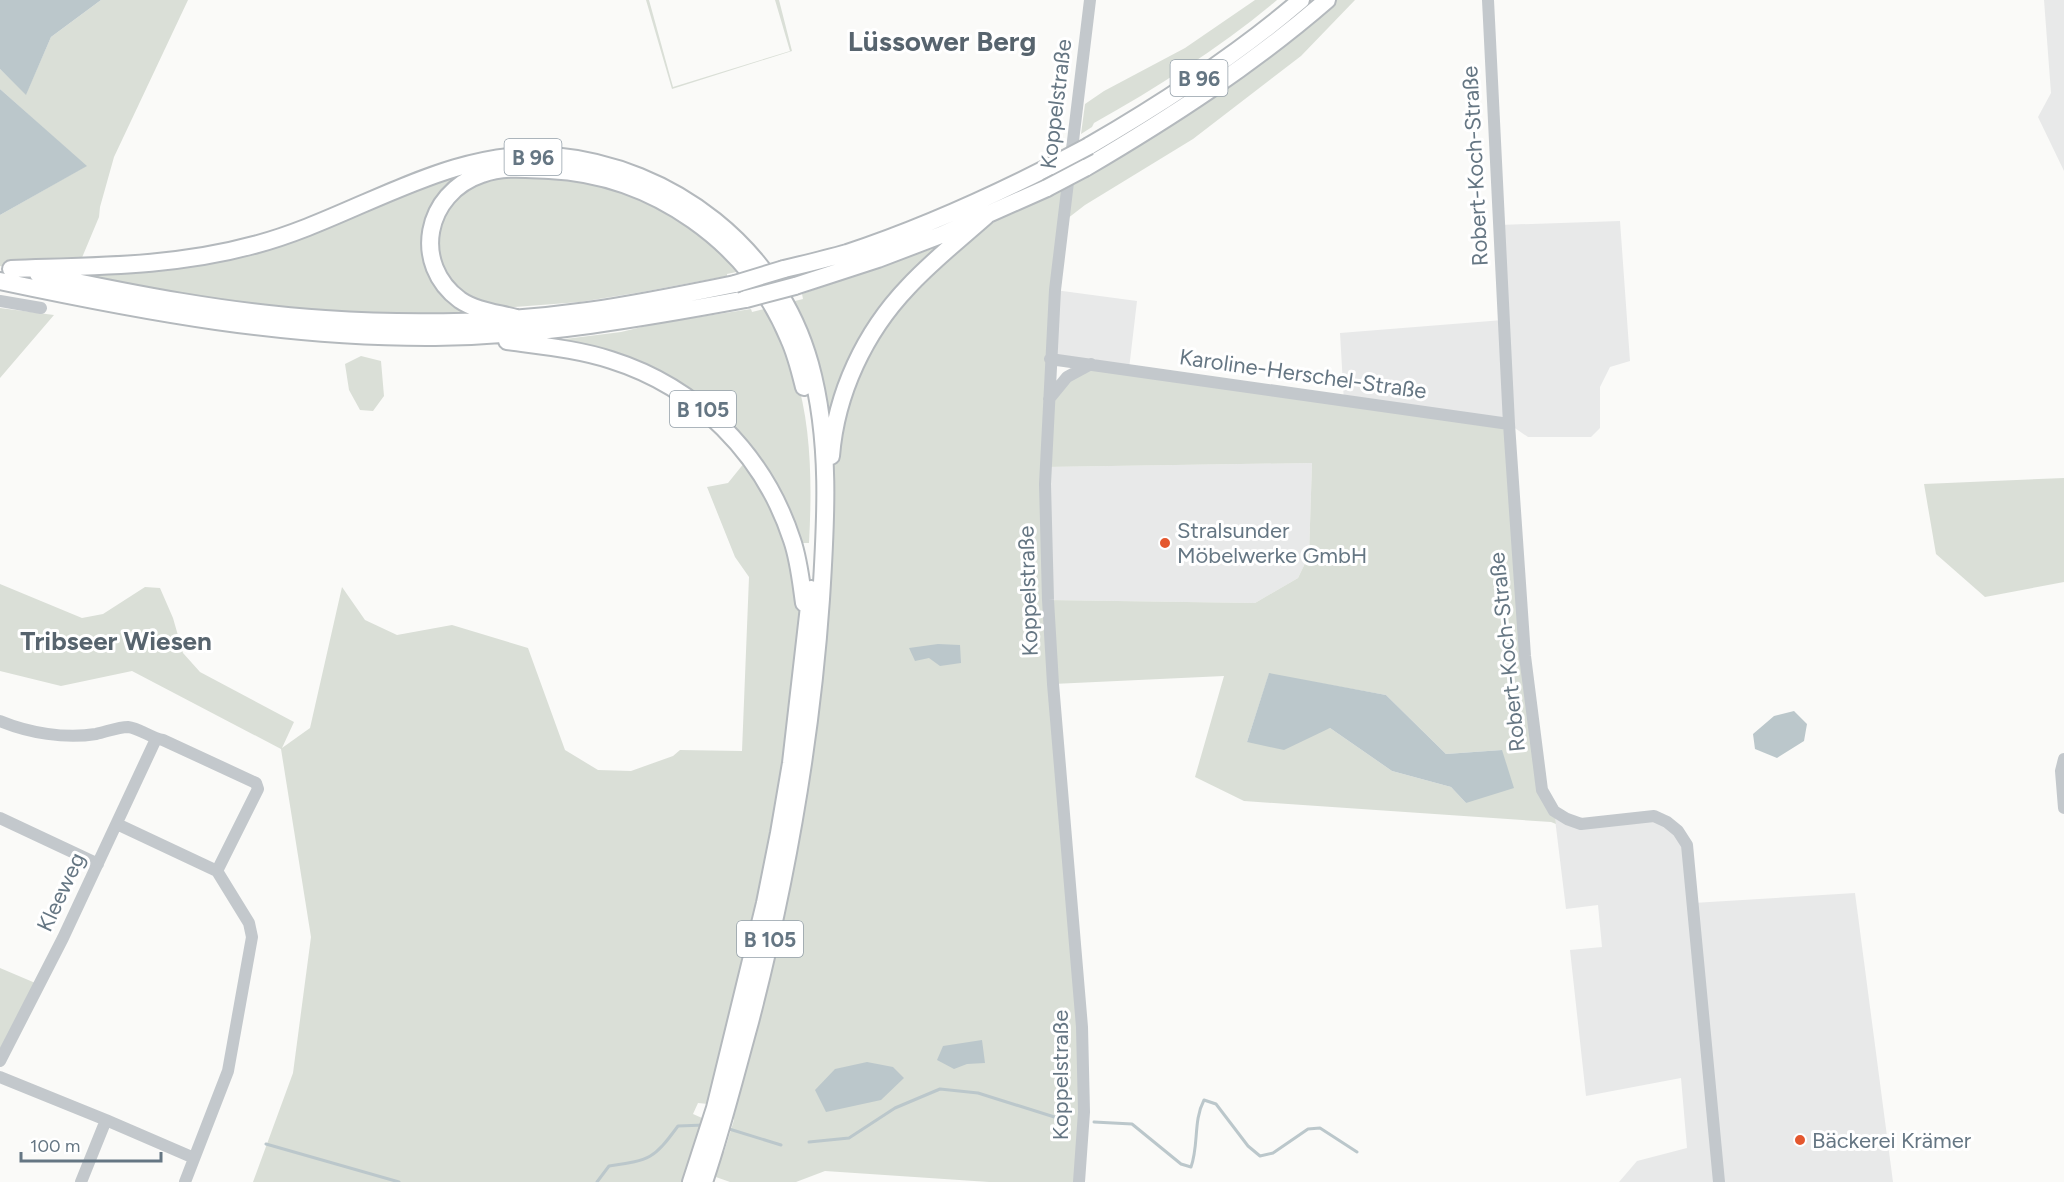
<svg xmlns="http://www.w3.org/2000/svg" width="2064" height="1182" viewBox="0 0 2064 1182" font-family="Figtree,sans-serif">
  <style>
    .built { fill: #e8e9e9 }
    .green { fill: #dadfd7; fill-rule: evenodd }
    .water { fill: #bbc7cb }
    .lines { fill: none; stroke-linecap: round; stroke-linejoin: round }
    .stream { stroke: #bbc7cb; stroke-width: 3 }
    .highway-casing { stroke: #b4b9bd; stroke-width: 20 }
    .minor { stroke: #c3c8cc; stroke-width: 12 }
    .highway { stroke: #fff; stroke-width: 16 }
    .highway-bridge-casing { stroke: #b4b9bd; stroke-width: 20; stroke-linecap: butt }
    .highway-bridge { stroke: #fff; stroke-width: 16 }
    .poi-dot { fill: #e4572e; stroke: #fff; stroke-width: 2 }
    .labels { text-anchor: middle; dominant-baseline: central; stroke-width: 6; stroke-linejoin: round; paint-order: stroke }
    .shield { fill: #fff; stroke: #939fa8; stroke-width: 1.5 }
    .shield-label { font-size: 21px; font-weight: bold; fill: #657683 }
    .street-label { font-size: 22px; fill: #657683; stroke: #fff }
    .poi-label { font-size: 22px; fill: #657683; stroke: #fff; text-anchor: start }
    .quarter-label { font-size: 26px; font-weight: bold; fill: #57646e; stroke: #fff }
    .district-label { font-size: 28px; font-weight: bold; fill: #57646e; stroke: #fff }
  </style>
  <rect width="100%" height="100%" fill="#fafaf8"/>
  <path class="built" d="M 2044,0 L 2064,0 L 2064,171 L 2038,117 L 2051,93 Z
    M 1620,221 L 1630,361 L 1610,367 L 1600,387 L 1600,428 L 1591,437 L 1528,437 L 1509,424 L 1344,402 L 1340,333 L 1503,320 L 1499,225 Z
    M 1055,290 L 1137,301 L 1129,369 L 1050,359 Z
    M 1312,463 L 1309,555 L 1298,578 L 1255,603 L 1048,600 L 1046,467 Z
    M 1554,811 L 1567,819 L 1654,816 L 1687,845 L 1693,903 L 1855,893 L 1893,1182 L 1619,1182 L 1637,1161 L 1687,1148 L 1681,1078 L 1586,1096 L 1570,950 L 1602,947 L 1598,905 L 1566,909 Z"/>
  <path class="green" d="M 101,0 L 188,0 L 114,157 L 100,207 L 99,217 L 81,260 L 11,269 L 0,266 L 0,215 L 86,166 L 0,89 L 0,69 L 26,94 L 51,37 Z
    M 646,0 L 649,0 L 673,87 L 790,51 L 775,0 L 779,0 L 792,51 L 672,89 Z
    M 1255,0 L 1277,0 C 1221,47 1158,87 1094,123 L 1092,127 L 1081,134 L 1085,104 L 1104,91 L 1185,48 Z
    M 1327,0 L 1355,0 L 1301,56 L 1193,139 L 1085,205 L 1063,222 L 1049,398 L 1091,364 L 1509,424 L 1542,790 L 1554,811 L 1556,824 L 1551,822 L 1244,801 L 1195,777 L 1224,676 L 1053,684 L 1080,997 L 1079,1182 L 989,1182 L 825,1171 L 796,1182 L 730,1182 L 713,1176 L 721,1152 L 724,1152 L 734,1120 L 727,1110 L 761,979 L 835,428 L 879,323 L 986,216 L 1085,168 ZM 1312,463 L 1309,555 L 1298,578 L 1255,603 L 1048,600 L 1046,467 ZM 1269,674 L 1386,695 L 1446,754 L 1502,750 L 1466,803 L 1451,787 L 1392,771 L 1330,728 L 1247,742 Z
    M 539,161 C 630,166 695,198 755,266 L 750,268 C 689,202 619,162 527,165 C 510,165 493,165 477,171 C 430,187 409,244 438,286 C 446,297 458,304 470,311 L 470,313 C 426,313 381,314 337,311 C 245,306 153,288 62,271 L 153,268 L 220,258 L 288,239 L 449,175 L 495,164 Z
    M 492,175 L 582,176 L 685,219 L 741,271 L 727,274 L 727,276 L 642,292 L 580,302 L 501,308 L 458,295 L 432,246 L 449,199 Z
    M 940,246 L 885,306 L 829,437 L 787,303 L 803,299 L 802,294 Z
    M 0,308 L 54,315 L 0,378 Z
    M 768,308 C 777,330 789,351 795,373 C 812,427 812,487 809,543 L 796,543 L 782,505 L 690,395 L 541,342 L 621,332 L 654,324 L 751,309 L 752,312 Z
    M 361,356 L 381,361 L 384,396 L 373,411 L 360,410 L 349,390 L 345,364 Z
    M 749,457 L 775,498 L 807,625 L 791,763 L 708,1104 L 698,1103 L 693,1114 L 702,1118 L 683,1182 L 253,1182 L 293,1073 L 311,937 L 281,749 L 132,671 L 61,686 L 0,671 L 0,584 L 82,618 L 103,614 L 145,587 L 160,588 L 173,618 L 183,653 L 200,672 L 294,722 L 282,748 L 310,728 L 342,587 L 365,620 L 397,635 L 452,625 L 528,648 L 565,750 L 598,770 L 631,771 L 673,756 L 680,750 L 742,751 L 749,577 L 735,557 L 707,487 L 728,483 Z
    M 2064,478 L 2064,582 L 1985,597 L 1936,554 L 1924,484 Z
    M 0,968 L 40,985 L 0,1061 Z"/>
  <path class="water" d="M 0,0 L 101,0 L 51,37 L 26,95 L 0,69 Z
    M 0,89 L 87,166 L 0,215 Z
    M 938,644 L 960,645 L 961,663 L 940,666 L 929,658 L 915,661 L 909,648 Z
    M 1269,673 L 1386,695 L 1446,754 L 1502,750 L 1514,788 L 1466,803 L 1451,787 L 1392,771 L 1330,728 L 1284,750 L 1247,742 Z
    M 1794,711 L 1807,724 L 1804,741 L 1777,758 L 1755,749 L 1753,734 L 1774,716 Z
    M 982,1040 L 985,1063 L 967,1064 L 954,1069 L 937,1060 L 943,1046 Z
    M 867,1062 L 893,1067 L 904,1078 L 881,1100 L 826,1112 L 815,1090 L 835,1069 Z"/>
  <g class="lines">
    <path class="stream" d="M 1094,1122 L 1132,1124 L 1181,1164 L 1191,1167 C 1199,1145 1193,1121 1204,1100 L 1216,1104 L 1248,1146 L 1260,1156 L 1273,1153 L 1308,1129 L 1320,1128 L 1357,1152
      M 726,1128 L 781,1145
      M 809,1142 L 849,1138 L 895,1108 L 940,1089 L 978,1093 L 1064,1120
      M 266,1144 L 399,1182
      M 597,1182 L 609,1166 C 650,1160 653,1160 678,1126 L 705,1125"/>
    <defs>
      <path id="highway" d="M 1089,146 C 1163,103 1236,56 1301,0
        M 1085,168 C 1170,118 1252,65 1327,0
        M 11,269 C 93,266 174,267 254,245 C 354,219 447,147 554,156 C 673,167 778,248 810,364 C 831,440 826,521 821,599 C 811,743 786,883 750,1022 C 735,1076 722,1129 704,1182
        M 784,269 C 805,264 826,259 847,253 C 917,230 984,200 1051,166
        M 38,274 C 133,294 228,313 325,319 C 412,325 502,323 588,311 C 637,304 686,294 735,284
        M 0,281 C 146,312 286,338 435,337 C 540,336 643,318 746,299
        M 795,286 L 878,259 L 941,235 L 1047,188
        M 516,318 C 498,313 476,311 460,300 C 411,264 425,193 482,174 C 504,166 526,169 549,170 C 653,175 749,242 789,339 C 796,354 800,371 804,387
        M 507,341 C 542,346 577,349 611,360 C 697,387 764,454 792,540 C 799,560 801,582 804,603
        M 831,456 C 836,393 865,332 908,287 C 932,261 960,239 986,216
        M 691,1182 L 715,1108 L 765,903 L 779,833 L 791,763 L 811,589"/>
    </defs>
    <use href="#highway" class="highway-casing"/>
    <path class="minor" d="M 1488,0 L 1509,424 L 1525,656 L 1542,790 L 1554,811 L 1567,819 L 1581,824 L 1654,816 L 1667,822 L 1678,831 L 1687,845 L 1719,1182
      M 0,301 L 41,308
      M 1050,359 L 1509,424
      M 1049,399 L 1067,377 L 1091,364
      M 0,721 C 29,733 65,739 96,734 C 106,732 118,727 128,727 C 139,728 151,738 163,740 L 256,783 L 258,789 L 217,871
      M 2064,759 L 2061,771 L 2064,808
      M 0,818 L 98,864
      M 117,824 L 217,871 L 249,923 L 252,937 L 228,1071 L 185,1182
      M 0,1061 L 63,938 L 156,739
      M 0,1077 L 106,1120 L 194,1158
      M 81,1182 L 106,1120
      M 1079,1182 L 1084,1112 L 1082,1027 L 1053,684 L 1048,600 L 1045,484 L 1055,290 L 1090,0"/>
    <use href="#highway" class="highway"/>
    <defs>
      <path id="highway-bridge" d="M 1051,166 L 1089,146
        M 1047,188 L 1085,168
        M 735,284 L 784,269
        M 746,299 L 795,286"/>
    </defs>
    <use href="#highway-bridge" class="highway-bridge-casing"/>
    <use href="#highway-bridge" class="highway-bridge"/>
  </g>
  <g class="poi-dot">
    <circle cx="1165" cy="543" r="6"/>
    <circle cx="1800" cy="1140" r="6"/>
  </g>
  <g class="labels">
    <g class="shield">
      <rect x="1170.5" y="60" width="57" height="36" rx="4.5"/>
      <rect x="504.5" y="139" width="57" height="36" rx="4.5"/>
      <rect x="670" y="391" width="66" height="36" rx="4.5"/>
      <rect x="737" y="921" width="66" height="36" rx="4.5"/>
    </g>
    <g class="shield-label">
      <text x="1199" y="78">B 96</text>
      <text x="533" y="157">B 96</text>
      <text x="703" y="409">B 105</text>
      <text x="770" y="939">B 105</text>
    </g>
    <g class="street-label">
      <text transform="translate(1056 104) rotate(-83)">Koppelstraße</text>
      <text transform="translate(1475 166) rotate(-93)">Robert-Koch-Straße</text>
      <text transform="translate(1303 374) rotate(8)">Karoline-Herschel-Straße</text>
      <text transform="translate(1028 591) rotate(-92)">Koppelstraße</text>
      <text transform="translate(1507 652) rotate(-96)">Robert-Koch-Straße</text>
      <text transform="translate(61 892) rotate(-65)">Kleeweg</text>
      <text transform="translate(1060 1075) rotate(-90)">Koppelstraße</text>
    </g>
    <g class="poi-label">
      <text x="1177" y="530">Stralsunder<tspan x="1177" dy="25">Möbelwerke GmbH</tspan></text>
      <text x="1812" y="1140">Bäckerei Krämer</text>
    </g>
    <g class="quarter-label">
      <text x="116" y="641">Tribseer Wiesen</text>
    </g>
    <g class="district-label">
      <text x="942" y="41">Lüssower Berg</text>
    </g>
  </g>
  <path d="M21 1152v9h140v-9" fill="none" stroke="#657683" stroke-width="3"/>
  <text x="30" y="1152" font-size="18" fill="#657683" stroke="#ffffff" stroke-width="4.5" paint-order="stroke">100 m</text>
</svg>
